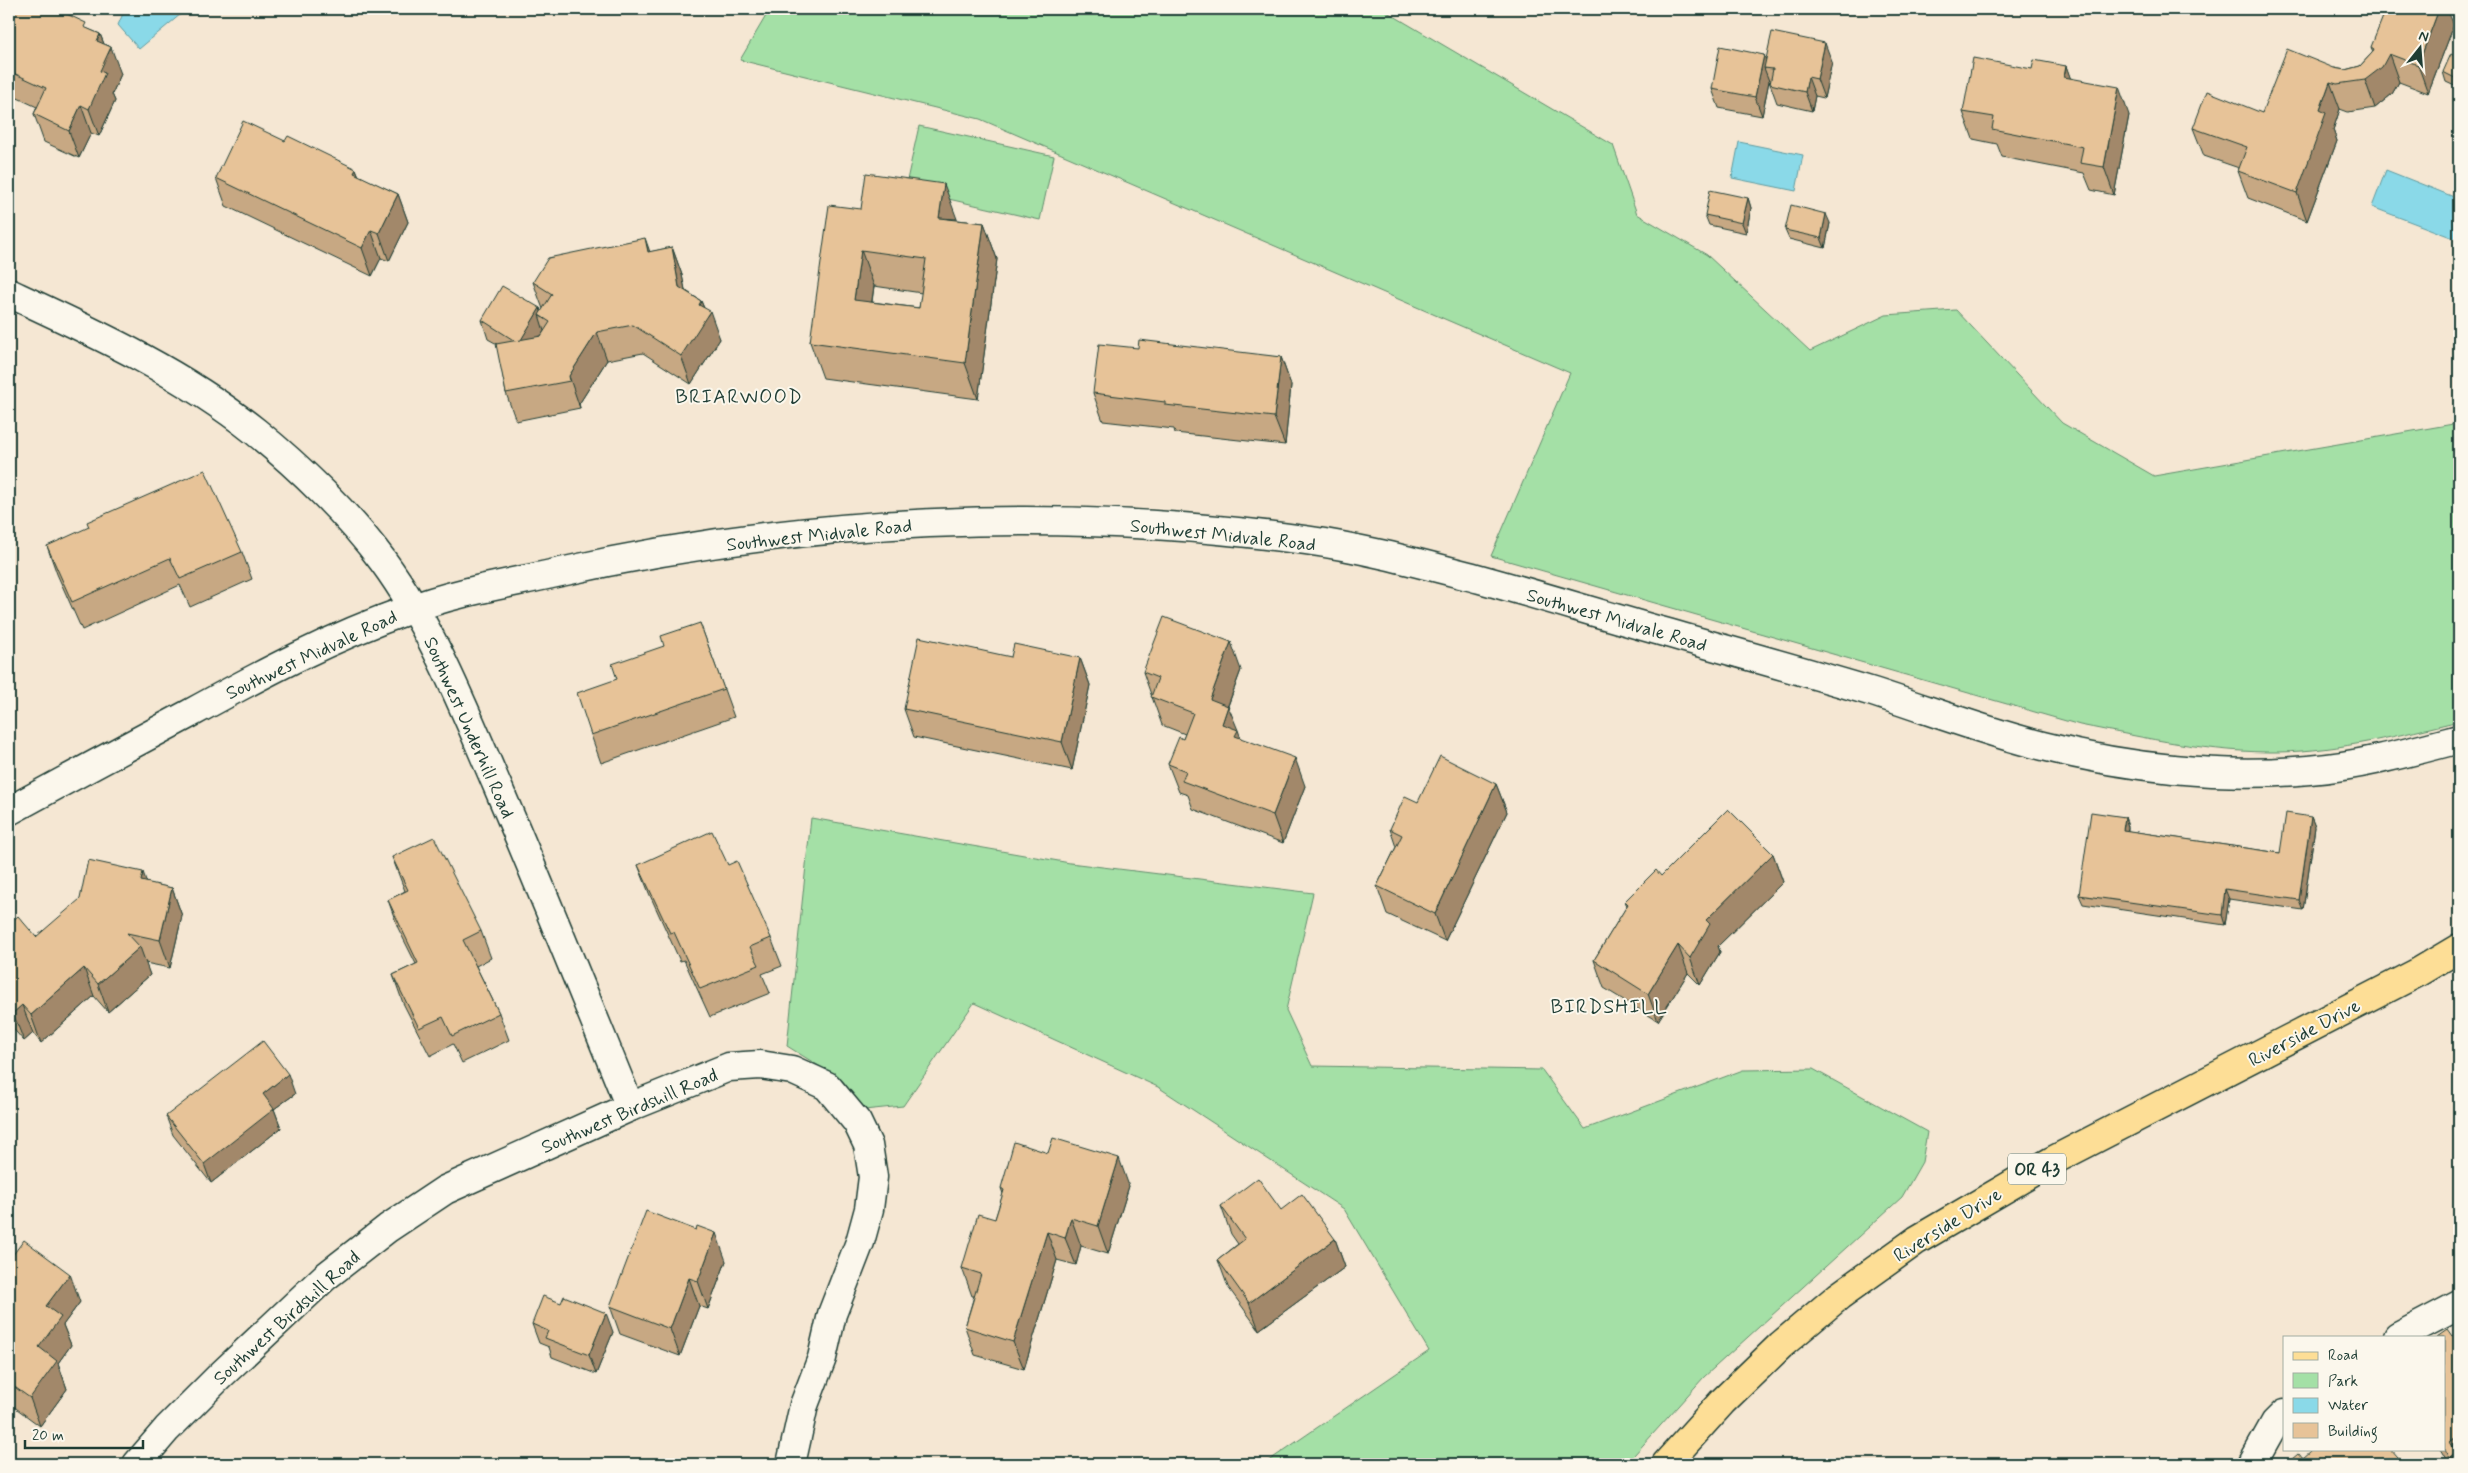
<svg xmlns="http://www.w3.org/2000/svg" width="2468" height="1473" font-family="Mynerve,sans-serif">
<rect width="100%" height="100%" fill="#f5e7d3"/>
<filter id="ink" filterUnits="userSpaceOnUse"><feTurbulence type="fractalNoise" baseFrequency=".02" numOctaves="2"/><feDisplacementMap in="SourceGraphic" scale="10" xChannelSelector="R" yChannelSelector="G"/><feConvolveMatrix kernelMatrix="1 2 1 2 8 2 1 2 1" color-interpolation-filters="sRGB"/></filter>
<g filter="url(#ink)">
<g fill="#a4e0a6" stroke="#628e6d">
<path d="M770 9H1382L1613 145 1637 214 1707 255 1810 351 1886 315 1956 310 2062 423 2154 476 2459 423V721C2400 735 2341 751 2279 752 2212 753 2146 738 2080 725L1491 556 1570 373 980 119 740 60Z"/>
<path d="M919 126 1054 156 1040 220 905 189Z"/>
<path d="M811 818 1070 863 1313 893 1286 1010 1312 1066 1542 1070 1585 1129 1743 1070 1813 1069 1927 1132 1922 1162 1902 1197 1704 1377 1626 1464H1264L1429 1351 1344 1209 1158 1087 974 1003 903 1106 864 1110 843 1081 787 1046Z"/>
</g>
<g fill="#8ad9e8" stroke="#5f9ba0">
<path d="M125 9 134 13 138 9H187L139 49 118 25Z"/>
<path d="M1739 142 1803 155 1796 191 1732 178Z"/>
<path d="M2386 170 2459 199V230L2456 239 2372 207Z"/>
</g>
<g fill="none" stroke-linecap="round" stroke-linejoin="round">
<defs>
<g id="minor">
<path d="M9 293C95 333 181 372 256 432 299 467 350 516 383 561 433 629 464 709 497 785 543 892 586 999 630 1107"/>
<path d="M9 811C69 778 129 746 189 714 260 675 331 637 408 610 455 592 507 584 556 573 800 518 1057 506 1305 540 1364 548 1422 564 1480 579 1542 596 1603 615 1664 632 1734 652 1803 671 1873 692 1929 710 1986 732 2043 746 2128 768 2222 778 2309 770 2360 766 2410 752 2459 739"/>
<path d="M2398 1337 2459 1305"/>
<path d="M137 1464 167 1429 220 1376 325 1277 388 1228 445 1190 630 1107 729 1067 760 1065 792 1070 827 1086 857 1122 868 1145 873 1177 869 1209 860 1242 832 1314 822 1358 804 1405 791 1464"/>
<path d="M2252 1464 2275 1423 2284 1414"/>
</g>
<path id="major" d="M1666 1464 1722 1402 1781 1345 1839 1296 1917 1240 2052 1161 2417 973 2459 948"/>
</defs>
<use href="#minor" stroke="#1f3d34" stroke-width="31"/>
<use href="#major" stroke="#1f3d34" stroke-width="31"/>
<use href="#minor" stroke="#fbf7ec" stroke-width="28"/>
<use href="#major" stroke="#fdde96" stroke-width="28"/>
</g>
<g fill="#c7a883" stroke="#1f3d34" fill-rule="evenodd">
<path d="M9 9 88 29 100 34 104 44 121 74 112 94 115 101 99 136 91 133 79 158 44 142 34 114 37 107 9 94Z"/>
<path d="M1660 9H1678L1675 14Z"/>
<path d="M2454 25 2428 93 2399 82 2392 94 2375 108 2348 112 2340 109 2333 130 2337 141 2307 221 2248 198 2238 171 2239 168 2204 156 2193 128 2262 113 2334 68 2345 70 2360 66 2372 53 2373 52 2371 47Z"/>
<path d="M1764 55 1766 61 1832 62 1824 98 1815 96 1812 111 1777 103 1769 81 1762 116 1719 108 1712 89Z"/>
<path d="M2459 58V88L2446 82 2443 72Z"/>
<path d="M2066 66 2070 78 2129 115 2114 195 2091 190 2084 173 2002 157 1997 144 1973 139 1963 112 2032 69Z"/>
<path d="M285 141 356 169 359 176 398 194 408 222 389 261 381 258 372 276 226 206 216 178Z"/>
<path d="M1748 198 1751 208 1746 233 1709 225 1705 215Z"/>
<path d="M861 209 984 223 997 259 978 399 823 378 810 342ZM874 286 922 293 919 308 872 302Z"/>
<path d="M1830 223 1825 248 1789 239 1785 230Z"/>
<path d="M672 247 682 275 685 290 701 301 704 308 720 339 691 384 643 353 607 360 579 404 580 408 516 421 506 393 497 344 488 339 482 320 540 308 541 312 543 309 533 282 650 252Z"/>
<path d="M1138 348 1281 357 1291 385 1285 445 1175 433 1174 429 1103 421 1093 393Z"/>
<path d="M47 546 242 552 252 579 190 607 180 585 82 630 57 574Z"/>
<path d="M700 623 734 717 601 763 591 735 617 679 664 646Z"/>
<path d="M1011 657 1080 658 1090 685 1072 770 914 737 904 709Z"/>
<path d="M1241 670 1228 706 1240 738 1305 786 1283 843 1193 809 1188 795 1179 792 1168 764 1183 739 1185 734 1162 725 1143 672Z"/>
<path d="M1496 784 1507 812 1445 941 1387 914 1377 886 1396 847 1390 829 1418 802Z"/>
<path d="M2125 817 2128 827V831L2280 853 2311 817 2315 827 2303 910 2229 899 2225 925 2083 904 2079 895Z"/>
<path d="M1773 854 1783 882 1718 946 1720 952 1700 985 1688 973 1658 1021 1604 988 1594 960 1627 906 1625 901 1661 876Z"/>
<path d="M392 857 481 931 491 958 476 966 499 1013 509 1040 462 1063 453 1044 430 1056 403 1003 393 975 416 964 398 928 388 900 405 891Z"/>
<path d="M638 865H728L771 938 782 966 762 974 770 993 710 1017 684 960 680 961 649 893Z"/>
<path d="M147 883 172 888 182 916 170 968 145 963 150 975 108 1012 94 996 41 1043 33 1033 24 1041 9 1024V924L36 937Z"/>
<path d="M295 1094 274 1109 281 1128 211 1183 173 1135 166 1116Z"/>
<path d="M1129 1186 1108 1254 1081 1246 1076 1265 1057 1260 1024 1369 975 1355 965 1327 974 1296H972L962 1268 995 1219 1003 1194 1001 1188Z"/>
<path d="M1221 1206 1281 1210 1335 1239 1345 1267 1259 1330 1228 1287 1218 1260 1238 1244 1231 1234Z"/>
<path d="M696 1230 726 1261 708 1309 699 1306 680 1356 620 1334 610 1306Z"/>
<path d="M9 1260 80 1302 63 1325 71 1345 58 1363 67 1389 40 1426 9 1403Z"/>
<path d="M532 1324 613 1332 596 1374 552 1357 549 1347 539 1343Z"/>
<path d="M2439 1449H2444L2459 1464H2448Z"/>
</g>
<g fill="#a2886a" stroke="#1f3d34">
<path d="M1673 9H1678L1675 14Z"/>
<path d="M2439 9H2447L2454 25 2428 93 2418 65Z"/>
<path d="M100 34 108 54 111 47 121 74 112 94 115 101 99 136 89 109 100 71 97 41Z"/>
<path d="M1825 43 1832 62 1824 98 1817 79Z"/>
<path d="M2389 54 2399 82 2392 94 2375 108 2365 80Z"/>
<path d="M1764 55 1769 68H1764L1769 81 1762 116 1755 97Z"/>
<path d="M2066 66 2076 93 2064 77Z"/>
<path d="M1808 77 1815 96 1812 111 1805 92Z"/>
<path d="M2330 82 2340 109 2333 130 2337 141 2307 221 2297 193 2320 110Z"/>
<path d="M2119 87 2129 115 2114 195 2104 167Z"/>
<path d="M81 105 91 133 79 158 69 131Z"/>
<path d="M356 169 366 196 354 173Z"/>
<path d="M944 184 957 219 939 218Z"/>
<path d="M398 194 408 222 389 261 379 233Z"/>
<path d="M1748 198 1751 208 1746 233 1742 223Z"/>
<path d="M1826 214 1830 223 1825 248 1821 238Z"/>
<path d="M984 223 997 259 978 399 965 363Z"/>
<path d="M371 230 381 258 372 276 362 248Z"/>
<path d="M645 238 655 266 648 252Z"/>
<path d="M672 247 682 275 690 314 679 287Z"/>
<path d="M861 250 874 286 867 335 854 300Z"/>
<path d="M701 301 707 316 710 311 720 339 691 384 681 356 699 305Z"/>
<path d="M540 308 543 318 539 315 544 331 526 362 519 343Z"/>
<path d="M597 332 607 360 579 404 580 408 569 376Z"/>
<path d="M1281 357 1291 385 1285 445 1274 417Z"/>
<path d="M1231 642 1241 670 1220 727 1210 699Z"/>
<path d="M1080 658 1090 685 1072 770 1062 742Z"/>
<path d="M1228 706 1238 730 1248 758 1222 724Z"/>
<path d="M1295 758 1305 786 1283 843 1273 815Z"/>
<path d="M1496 784 1507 812 1445 941 1435 914Z"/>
<path d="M2125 817 2128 827 2126 840 2123 830Z"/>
<path d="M2311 817 2315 827 2303 910 2299 900Z"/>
<path d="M1773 854 1783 882 1718 946 1720 952 1700 985 1690 958 1706 920Z"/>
<path d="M143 872 153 900 141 881Z"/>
<path d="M172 888 182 916 170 968 160 940Z"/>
<path d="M2225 889 2229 899 2225 925 2222 915Z"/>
<path d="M1678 945 1688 973 1658 1021 1648 994Z"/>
<path d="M140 947 150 975 108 1012 98 984Z"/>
<path d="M84 968 94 996 41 1043 31 1015Z"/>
<path d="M22 1005 33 1033 24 1041 13 1013Z"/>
<path d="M288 1074 295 1094 274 1109 281 1128 211 1183 204 1164 263 1094Z"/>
<path d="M1119 1158 1129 1186 1108 1254 1098 1226Z"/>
<path d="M1071 1218 1081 1246 1076 1265 1065 1238Z"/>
<path d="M1047 1232 1057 1260 1024 1369 1013 1342Z"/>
<path d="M716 1233 726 1261 708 1309 698 1281Z"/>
<path d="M1335 1239 1345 1267 1259 1330 1249 1303Z"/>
<path d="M70 1274 80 1302 63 1325 71 1345 58 1363 67 1389 40 1426 30 1398 46 1306Z"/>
<path d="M689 1278 699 1306 680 1356 670 1329Z"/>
<path d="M606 1313 613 1332 596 1374 589 1355Z"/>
<path d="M2459 1436V1464H2452L2449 1458 2450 1442Z"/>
</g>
<g fill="#e7c398" stroke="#1f3d34" fill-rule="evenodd">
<path d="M9 9H56L86 23 84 27 100 34 97 41 111 47 100 71 105 73 89 109 81 105 69 131 34 114 46 88 9 71Z"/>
<path d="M2386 9H2439L2418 65 2389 54 2382 67 2365 80 2337 84 2330 82 2320 110 2326 113 2297 193 2238 171 2247 147 2193 128 2207 91 2262 113 2287 49 2334 68 2345 70 2360 66 2372 53 2374 49 2371 47Z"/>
<path d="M1772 32 1825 43 1817 79 1808 77 1805 92 1770 84 1773 69 1764 68Z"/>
<path d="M1720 46 1764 55 1755 97 1712 89Z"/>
<path d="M2451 54 2459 58V80L2443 72Z"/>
<path d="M1973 58 2032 69 2034 60 2066 66 2064 77 2119 87 2104 167 2080 163 2083 147 1992 129 1994 117 1963 112Z"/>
<path d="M243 121 285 141 288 136 356 169 354 173 398 194 379 233 371 230 362 248 216 178Z"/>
<path d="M866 173 944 184 939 218 984 223 965 363 810 342 829 205 861 209ZM861 250 926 259 919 308 854 300Z"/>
<path d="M1710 190 1748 198 1742 223 1705 215Z"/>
<path d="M1791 205 1826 214 1821 238 1785 230Z"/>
<path d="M645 238 648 252 672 247 679 287 701 301 699 305 710 311 681 356 633 325 597 332 569 376 570 381 506 393 496 344 541 336 550 322 539 315 552 294 533 282 548 258Z"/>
<path d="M502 286 540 308 521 340 515 341 482 320Z"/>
<path d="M1139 340 1281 357 1274 417 1165 405V402L1093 393 1099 344 1138 348Z"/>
<path d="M205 470 242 552 180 579 170 558 72 602 47 546 89 527 87 522Z"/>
<path d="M1164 617 1231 642 1210 699 1228 706 1222 724 1238 730 1235 736 1295 758 1273 815 1182 781 1186 771 1168 764 1179 737 1183 739 1193 713 1151 697 1158 678 1143 672Z"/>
<path d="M700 623 724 689 591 735 577 693 617 679 612 664 664 646 661 636Z"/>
<path d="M919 637 1011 657 1014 644 1080 658 1062 742 904 709Z"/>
<path d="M1440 756 1496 784 1435 914 1377 886 1402 835 1390 829 1405 796 1418 802Z"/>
<path d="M1728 809 1773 854 1706 920 1710 924 1690 958 1678 945 1648 994 1594 960 1628 904 1625 901 1656 870 1661 876Z"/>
<path d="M2091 812 2125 817 2123 830 2280 853 2286 813 2311 817 2299 900 2225 889 2222 915 2079 895Z"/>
<path d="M712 831 728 865 737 861 771 938 750 947 759 965 700 989 674 932 670 933 638 865Z"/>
<path d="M434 837 481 931 463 940 499 1013 452 1036 443 1017 419 1028 393 975 418 963 388 900 408 890 392 857Z"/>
<path d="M88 860 143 872 141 881 172 888 160 940 127 933 140 947 98 984 84 968 31 1015 22 1005 13 1013 9 1008V924L18 916 36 937 80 899Z"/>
<path d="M263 1041 288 1074 263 1094 274 1109 204 1164 166 1116Z"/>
<path d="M1053 1138 1119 1158 1098 1226 1071 1218 1065 1238 1047 1232 1013 1342 965 1327 981 1274 962 1268 978 1214 995 1219 1004 1190 1001 1188 1014 1142 1048 1153Z"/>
<path d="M1258 1178 1281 1210 1302 1194 1335 1239 1249 1303 1218 1260 1245 1239 1221 1206Z"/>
<path d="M646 1211 696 1230 697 1226 716 1233 698 1281 689 1278 670 1329 610 1306Z"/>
<path d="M24 1240 70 1274 46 1306 61 1317 39 1347 57 1361 30 1398 9 1383V1260Z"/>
<path d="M543 1296 561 1303 564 1296 606 1313 589 1355 545 1338 548 1331 532 1324Z"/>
<path d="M2447 1330 2452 1337 2459 1333V1436L2450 1442 2457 1453 2449 1458 2444 1449V1337H2437Z"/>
<path d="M2310 1449H2390L2403 1464H2286L2299 1453 2303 1458 2311 1451Z"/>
<path d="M898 1460 936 1464H898Z"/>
</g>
</g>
<g text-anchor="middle" stroke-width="4" stroke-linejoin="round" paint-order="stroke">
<rect fill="#fbf7ec" stroke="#61756b" stroke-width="1" x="2008" y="1153.5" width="58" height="31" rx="4"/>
<g font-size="18" font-weight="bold" fill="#1f3d34">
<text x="2037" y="1175">OR 43</text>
</g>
<g font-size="19" fill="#1f3d34" stroke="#fbf7ec">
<text transform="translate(819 534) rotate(-6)" y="7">Southwest Midvale Road</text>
<text transform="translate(1223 534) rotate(6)" y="7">Southwest Midvale Road</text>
<text transform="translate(1617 619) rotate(16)" y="7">Southwest Midvale Road</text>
<text transform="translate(311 654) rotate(-25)" y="7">Southwest Midvale Road</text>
<text transform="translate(470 727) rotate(66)" y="7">Southwest Underhill Road</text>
<text transform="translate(2304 1032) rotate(-28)" y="7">Riverside Drive</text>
<text transform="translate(629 1110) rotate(-23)" y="7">Southwest Birdshill Road</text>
<text transform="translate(1947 1224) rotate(-32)" y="7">Riverside Drive</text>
<text transform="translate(286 1317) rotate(-42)" y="7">Southwest Birdshill Road</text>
</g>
<g font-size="20" letter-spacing="1" fill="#1f3d34" stroke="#fbf7ec">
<text x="739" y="403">BRIARWOOD</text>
<text x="1609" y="1013">BIRDSHILL</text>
</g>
</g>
<rect width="2468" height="1473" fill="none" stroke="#fbf7ec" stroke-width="30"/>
<rect x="15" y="15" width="2438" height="1443" fill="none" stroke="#1f3d34" stroke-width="2" filter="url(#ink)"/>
<rect x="2283" y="1336" width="162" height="115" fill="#fbf7ec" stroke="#a3ada2"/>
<rect x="2293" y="1352" width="25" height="8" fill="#fdde96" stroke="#a3ada2"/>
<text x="2328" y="1360" font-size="15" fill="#1f3d34">Road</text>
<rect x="2293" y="1373" width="25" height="15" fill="#a4e0a6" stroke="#a3ada2"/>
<text x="2328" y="1386" font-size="15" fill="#1f3d34">Park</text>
<rect x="2293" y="1398" width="25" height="15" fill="#8ad9e8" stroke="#a3ada2"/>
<text x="2328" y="1410" font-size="15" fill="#1f3d34">Water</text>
<rect x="2293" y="1423" width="25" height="15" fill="#e7c398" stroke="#a3ada2"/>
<text x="2328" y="1436" font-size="15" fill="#1f3d34">Building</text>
<g transform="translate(2420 48) rotate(17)" stroke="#fbf7ec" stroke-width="4" paint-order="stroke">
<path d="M0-4L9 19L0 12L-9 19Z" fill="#1f3d34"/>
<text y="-8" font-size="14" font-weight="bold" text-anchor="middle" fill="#1f3d34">N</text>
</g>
<path d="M25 1440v8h118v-8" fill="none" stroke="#1f3d34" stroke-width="2.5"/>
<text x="32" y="1440" font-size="15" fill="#1f3d34" stroke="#fbf7ec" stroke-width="4" paint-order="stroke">20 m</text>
</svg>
